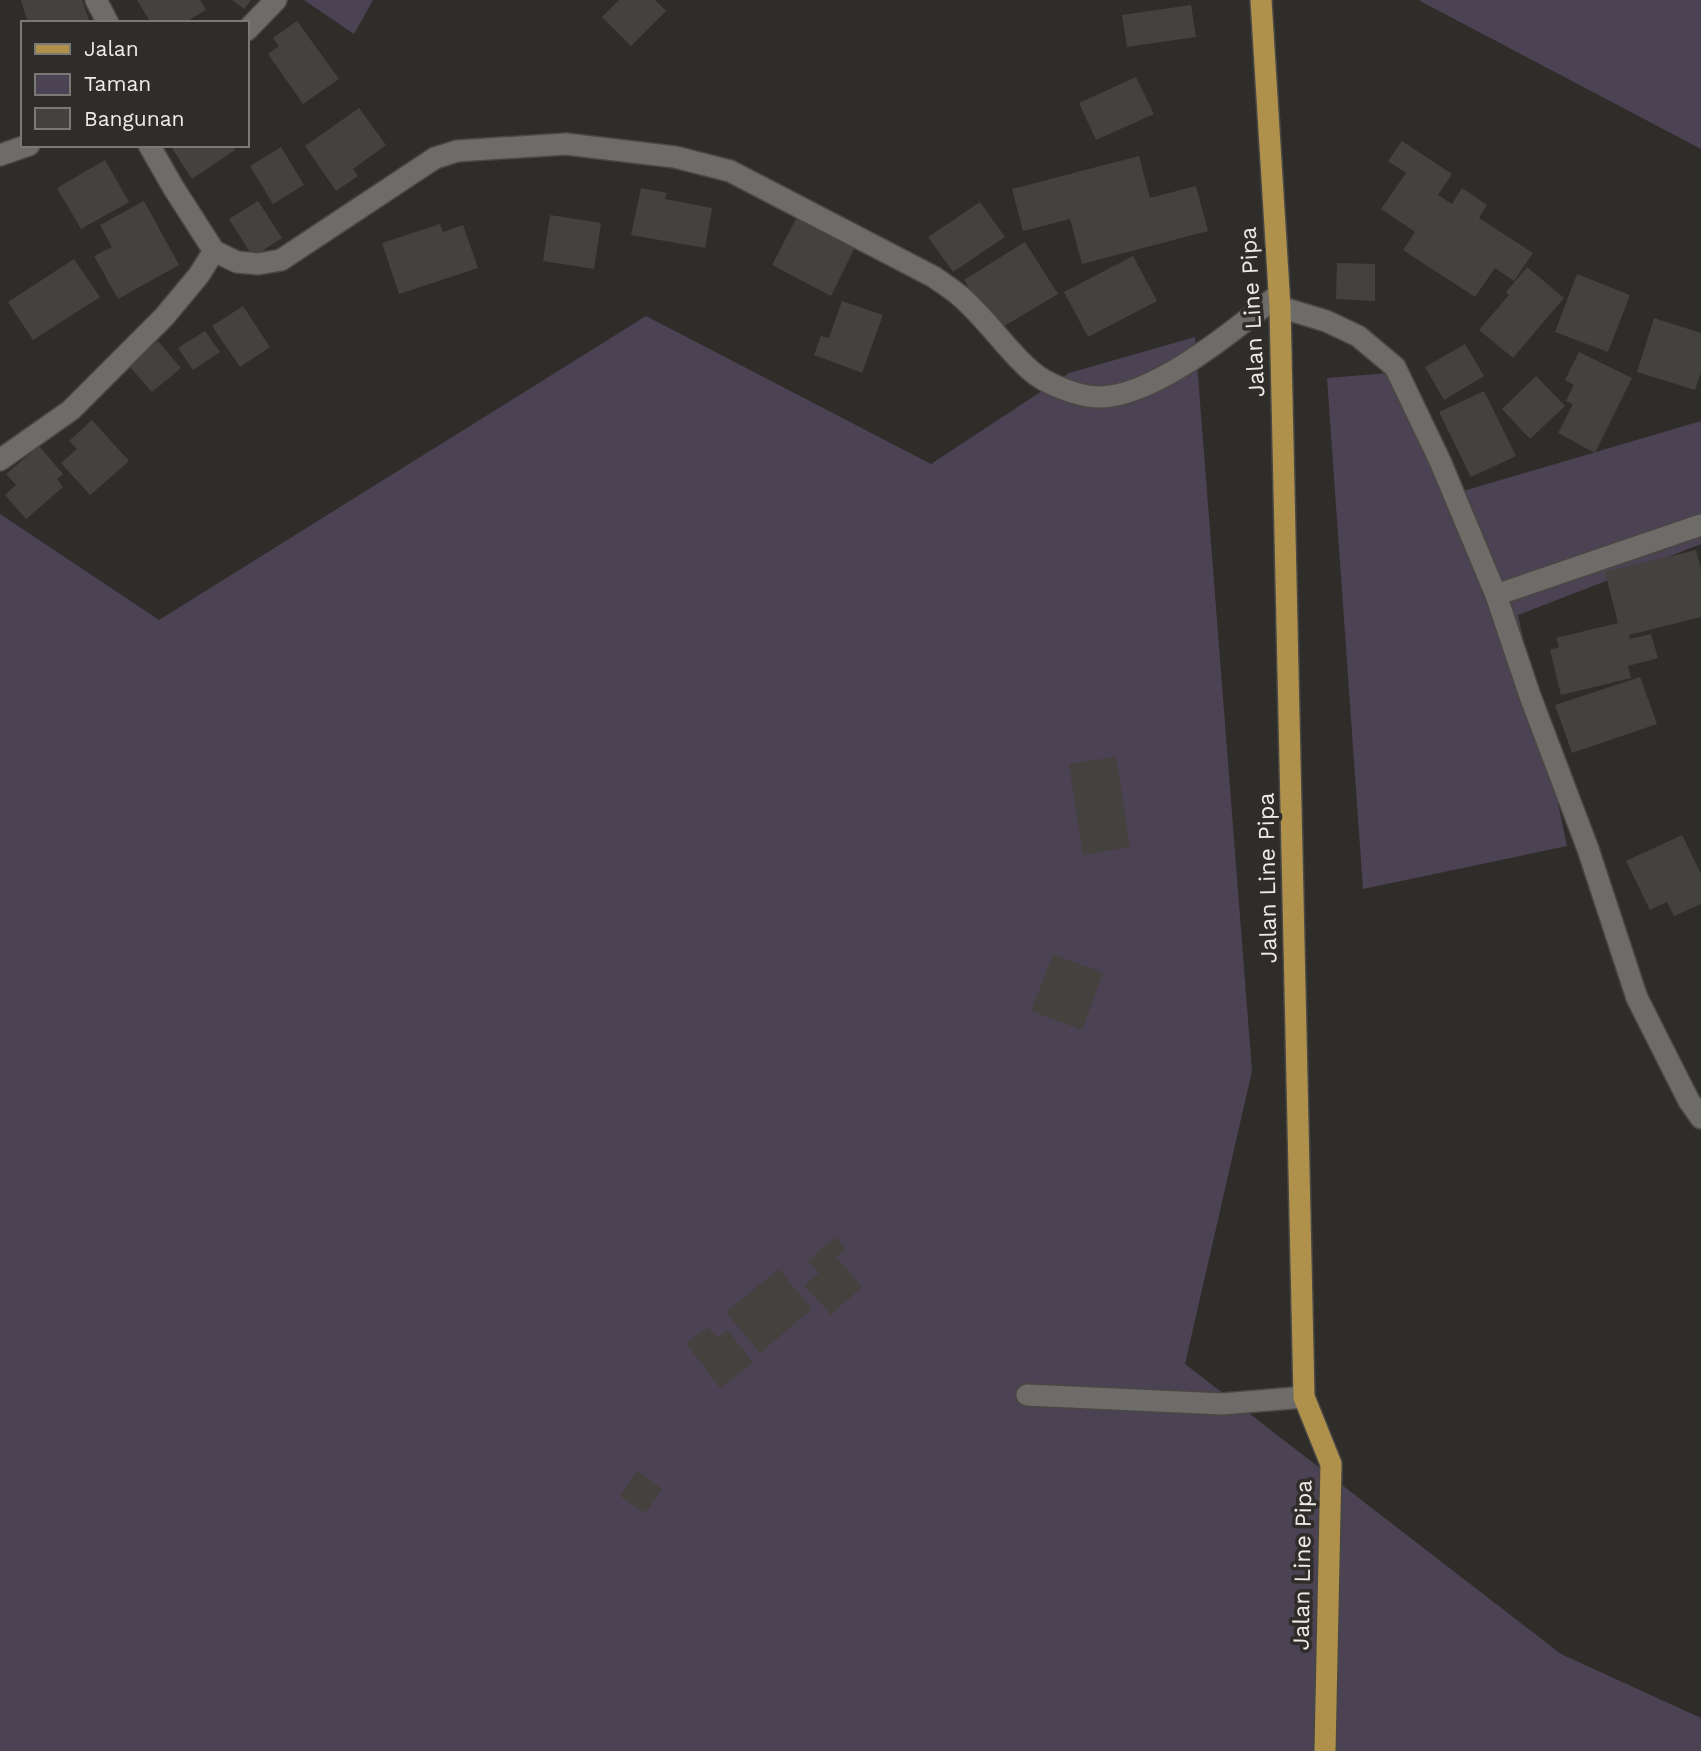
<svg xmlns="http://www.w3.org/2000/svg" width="1701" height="1751" font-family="'Work Sans',sans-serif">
<rect width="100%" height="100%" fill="#2f2d29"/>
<g fill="#4b4253">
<path d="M304 0H373L354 34Z"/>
<path d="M1701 0V149L1420 1 1421 0Z"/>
<path d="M646 316 931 464 1069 373 1195 337 1252 1071 1185 1364 1561 1654 1701 1718V1751H0V514L159 620Z"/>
<path d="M1401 372 1460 492 1701 421V544L1518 615 1567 846 1363 889 1327 378Z"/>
</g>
<g fill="#44423e">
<path d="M21 0H82L90 23H28Z"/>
<path d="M137 0H200L206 10 184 23H151Z"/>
<path d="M232 0H251L244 9Z"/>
<path d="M619 0H655L666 11 631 46 602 17Z"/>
<path d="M1191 5 1196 37 1127 47 1122 15Z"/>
<path d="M297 21 339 79 303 104 268 54 279 46 273 38Z"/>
<path d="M1136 77 1154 114 1096 140 1079 103Z"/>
<path d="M359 108 386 145 353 169 358 176 336 191 305 146Z"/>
<path d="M1402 141 1452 174 1438 195 1452 204 1462 188 1487 205 1479 218 1533 253 1514 281 1495 268 1475 297 1403 250 1415 232 1381 209 1406 173 1388 161Z"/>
<path d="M170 145H232L235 150 192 179Z"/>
<path d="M281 147 304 185 273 204 250 166Z"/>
<path d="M1139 156 1150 198 1196 186 1208 231 1082 264 1070 219 1023 231 1012 189Z"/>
<path d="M105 160 129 202 81 229 57 188Z"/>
<path d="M641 188 667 193 665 199 712 208 705 248 631 235Z"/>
<path d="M144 201 179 265 118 299 94 256 112 247 100 225Z"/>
<path d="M258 201 282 238 253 257 229 219Z"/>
<path d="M980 202 1005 237 953 272 928 237Z"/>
<path d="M550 215 601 223 594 269 543 261Z"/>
<path d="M798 215 856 245 831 296 772 265Z"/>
<path d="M440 224 443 232 463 225 478 268 399 294 382 243Z"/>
<path d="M1025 242 1058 294 996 331 964 280Z"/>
<path d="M1133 256 1157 301 1088 337 1064 292Z"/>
<path d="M74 259 100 297 33 340 8 302Z"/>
<path d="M1337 263 1375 264V301L1336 299Z"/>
<path d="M1527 267 1564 298 1513 358 1479 330 1509 295 1506 292Z"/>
<path d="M1577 274 1630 295 1608 352 1555 332Z"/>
<path d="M842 301 883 315 862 373 814 355 821 336 829 338Z"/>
<path d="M243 306 270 347 240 367 212 326Z"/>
<path d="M1654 318 1701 333V372L1695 390 1637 372Z"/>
<path d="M205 331 220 352 193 370 178 348Z"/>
<path d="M158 341 181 368 152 392 128 365Z"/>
<path d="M1465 344 1484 376 1444 400 1425 367Z"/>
<path d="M1579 352 1632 378 1595 453 1558 433 1573 404 1566 401 1574 385 1565 380Z"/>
<path d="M1536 376 1565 406 1530 439 1502 409Z"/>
<path d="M1484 391 1516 456 1471 477 1439 412Z"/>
<path d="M92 420 129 461 90 495 61 463 77 449 69 441Z"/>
<path d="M39 446 63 474 57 479 63 487 26 519 5 495 16 485 6 474Z"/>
<path d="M1696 550 1701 569V617L1629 635 1630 639 1651 634 1658 658 1628 666 1631 678 1561 695 1550 650 1559 647 1556 638 1618 623 1605 572Z"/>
<path d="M1640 677 1657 724 1572 753 1555 705Z"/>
<path d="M1116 757 1130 847 1083 855 1069 764Z"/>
<path d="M1682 835 1701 874V904L1674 916 1667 902 1650 910 1626 861Z"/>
<path d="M1053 954 1103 973 1082 1030 1031 1011Z"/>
<path d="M835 1237 846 1249 836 1257 862 1287 831 1315 804 1285 819 1273 808 1261Z"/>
<path d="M779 1269 812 1309 760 1353 726 1312Z"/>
<path d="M708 1327 717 1338 728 1330 753 1363 720 1388 686 1343Z"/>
<path d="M637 1471 662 1489 645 1513 620 1496Z"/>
</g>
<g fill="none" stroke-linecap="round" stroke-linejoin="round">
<defs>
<g id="minor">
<path d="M96 0 108 23"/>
<path d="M247 30 276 0"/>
<path d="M149 145 173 187 214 251 237 262 258 264 281 260 435 158 457 151 566 144 675 157 730 171 934 277C942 283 952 289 960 296 986 318 1005 348 1030 370 1045 384 1079 397 1099 397 1154 397 1236 329 1278 295"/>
<path d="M0 155 29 145"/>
<path d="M1280 307 1326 321 1358 336 1395 367 1440 461 1496 595 1530 696 1588 849 1637 998 1689 1101 1701 1118"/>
<path d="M0 460 71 410 164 317 199 275 214 251"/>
<path d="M1496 595 1701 525"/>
<path d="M1027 1395 1223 1404 1304 1397"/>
</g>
<path id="major" d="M1261 0 1280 307 1304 1397 1331 1464 1325 1751"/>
</defs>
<use href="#minor" stroke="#4a4845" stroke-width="24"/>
<use href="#major" stroke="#4a4845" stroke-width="24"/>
<use href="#minor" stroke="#6e6c68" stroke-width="21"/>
<use href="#major" stroke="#af914c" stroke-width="21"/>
</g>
<g text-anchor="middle" stroke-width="7" stroke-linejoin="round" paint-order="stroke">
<g font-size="23" fill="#ecebe8" stroke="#2f2d29">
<text transform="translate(1252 312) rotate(-93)" y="8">Jalan Line Pipa</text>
<text transform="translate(1267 878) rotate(-91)" y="8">Jalan Line Pipa</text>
<text transform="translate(1302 1565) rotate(-89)" y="8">Jalan Line Pipa</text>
</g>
</g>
<rect x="21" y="21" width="228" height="126" fill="#2f2d29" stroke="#7b7975" stroke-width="2"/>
<rect x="35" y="44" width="35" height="10" fill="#af914c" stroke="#7b7975" stroke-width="2"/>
<text x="84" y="56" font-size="21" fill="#ecebe8">Jalan</text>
<rect x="35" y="74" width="35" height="21" fill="#4b4253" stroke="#7b7975" stroke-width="2"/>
<text x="84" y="91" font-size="21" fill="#ecebe8">Taman</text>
<rect x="35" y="108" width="35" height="21" fill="#44423e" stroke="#7b7975" stroke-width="2"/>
<text x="84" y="126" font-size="21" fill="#ecebe8">Bangunan</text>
</svg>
